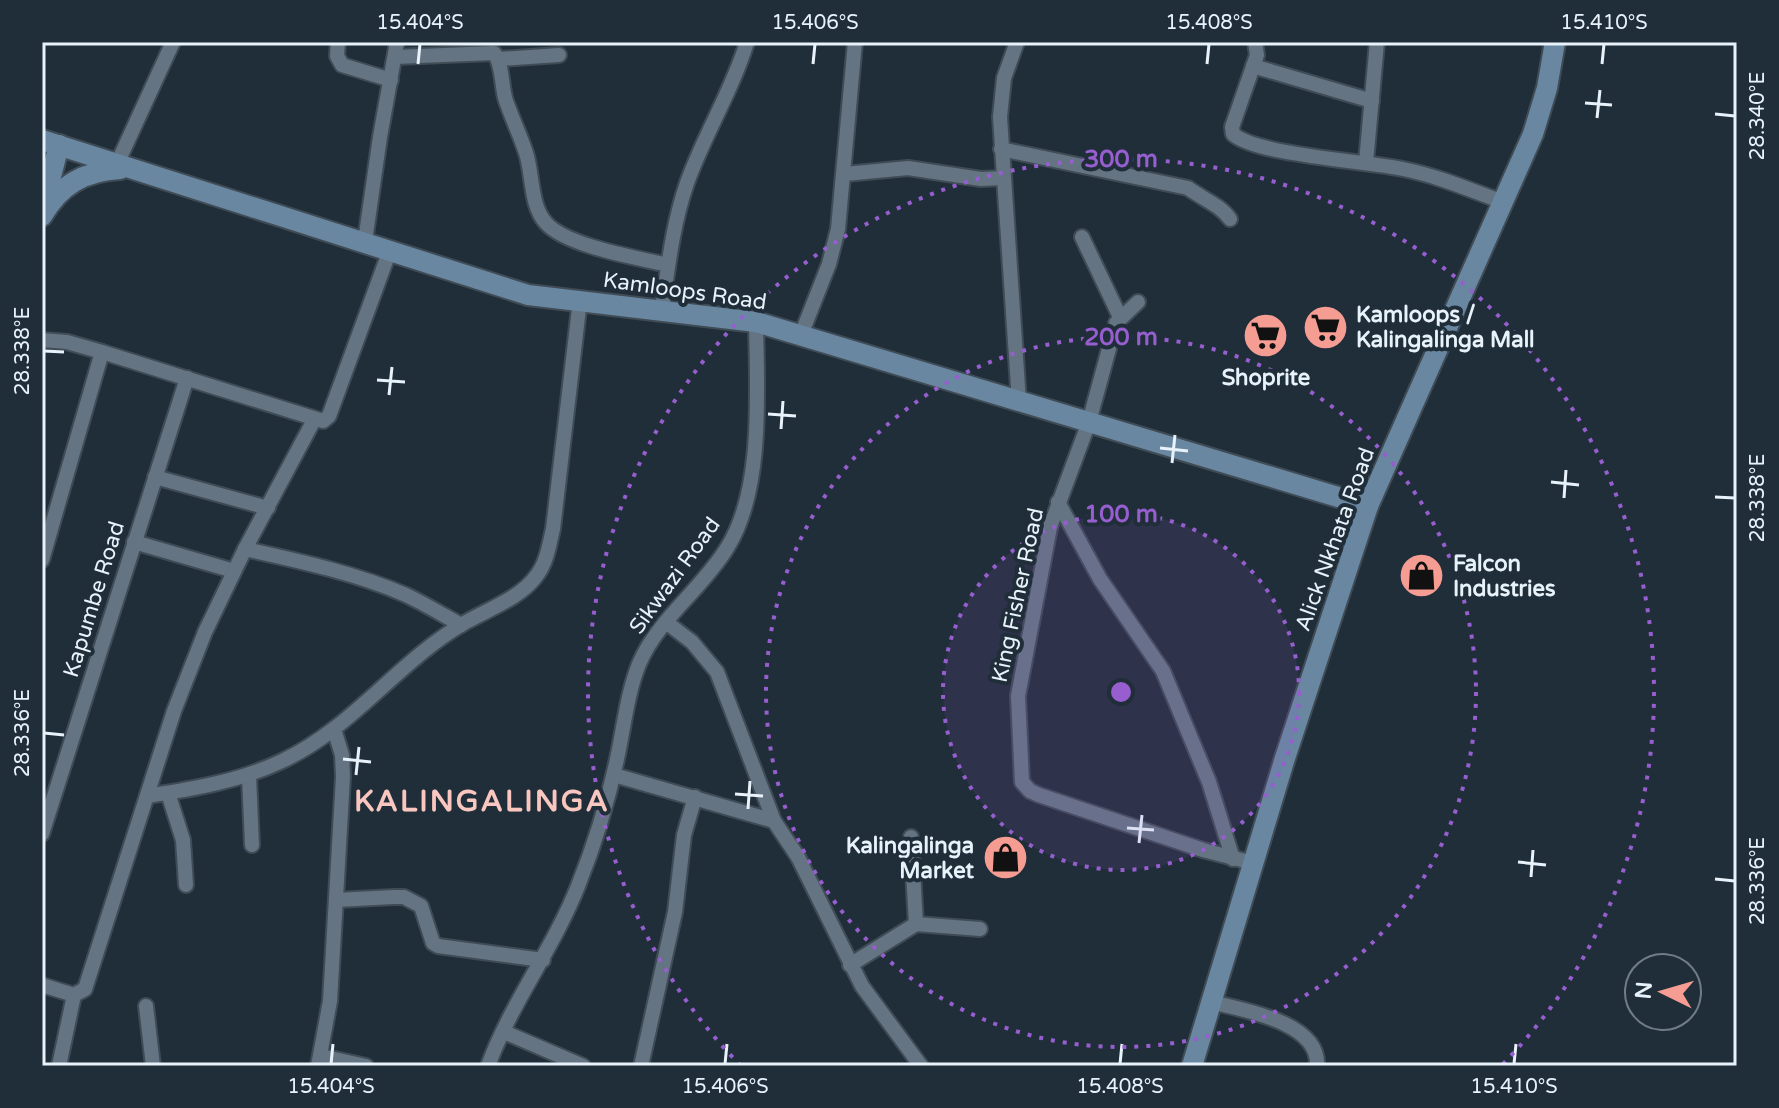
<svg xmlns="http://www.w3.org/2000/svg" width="1779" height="1108" font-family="'Varela Round',sans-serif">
<rect width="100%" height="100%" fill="#202e3a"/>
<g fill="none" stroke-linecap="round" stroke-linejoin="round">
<defs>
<g id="minor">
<path d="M338 42 337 56 342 65 391 80"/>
<path d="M1017 42 1004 78 1000 117 1019 402"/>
<path d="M1255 42 1257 55 1232 127 1233 134C1256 155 1366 161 1403 169 1438 176 1470 190 1503 202"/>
<path d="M395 57 494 53C503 64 501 86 506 101 512 118 520 135 526 153 533 174 530 206 546 223 566 246 638 258 668 265"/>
<path d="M499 59 559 55"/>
<path d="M1253 66 1372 101"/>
<path d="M1001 149 1188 188C1203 199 1220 205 1230 219"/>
<path d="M1366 162 1377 42"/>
<path d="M117 164 173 42"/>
<path d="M845 174 908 168 981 179 1003 178"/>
<path d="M1082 237 1120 317"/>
<path d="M365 241 380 137 397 42"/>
<path d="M1138 302 1116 323 1089 422 1050 527 1018 696 1022 782 1030 791 1039 795 1203 850 1253 863"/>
<path d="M662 309C668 267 673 223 687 183 704 135 732 91 747 42"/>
<path d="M801 335 829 264 838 229 855 42"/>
<path d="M42 340 67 342 102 352 323 421 329 416 390 250"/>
<path d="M155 477 268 508"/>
<path d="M1058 502 1100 579 1163 671 1209 782 1233 859"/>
<path d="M134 542 234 571"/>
<path d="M245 549C299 561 355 573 406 595 425 604 443 615 461 625"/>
<path d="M42 560 102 352"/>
<path d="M666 622 692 642 717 672 774 821 798 857 862 986 921 1066"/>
<path d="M614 775 774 821"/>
<path d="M249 776 252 845"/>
<path d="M168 793 183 840 186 885"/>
<path d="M147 796C193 789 240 781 282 761 353 728 399 660 466 622 489 609 522 597 537 575 547 562 549 545 553 529L580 300"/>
<path d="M42 834 187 378"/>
<path d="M911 837 916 924"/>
<path d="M336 900 394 897H404L421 906 433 943 438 946 543 960"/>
<path d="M850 965 916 924 980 929"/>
<path d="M42 985 74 995 85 989 174 711 205 632 245 549 314 420"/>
<path d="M1211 1002C1243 1010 1320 1022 1317 1066"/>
<path d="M146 1006 153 1066"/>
<path d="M504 1032 583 1066"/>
<path d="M321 1056 366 1066"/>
<path d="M59 1066 74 995"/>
<path d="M318 1066 330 1001 343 777 342 755 334 729"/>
<path d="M488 1066C511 1003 553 949 578 886 594 846 608 801 617 759 624 727 627 694 639 664 658 619 702 589 727 548 764 490 757 389 756 322"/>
<path d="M641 1066 675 912 684 835 695 797"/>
</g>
<g id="secondary">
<path d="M42 140 528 295 756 322 1368 506"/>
<path d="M43 208 59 145"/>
<path d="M42 216C60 185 84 171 120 169"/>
<path d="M1192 1066 1285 758 1368 506 1533 134 1547 88 1555 42"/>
</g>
</defs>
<use href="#minor" stroke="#3f4b55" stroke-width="18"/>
<use href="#secondary" stroke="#3f4b55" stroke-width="24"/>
<use href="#minor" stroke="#647482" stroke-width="14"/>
<use href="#secondary" stroke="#6987a1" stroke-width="20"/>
</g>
<path fill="none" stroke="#e8f2fa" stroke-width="3" d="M418 64 420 44M813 64 815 44M1207 64 1209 44M1602 64 1604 44M1585 103 1612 105M1715 114 1735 116M1597 118 1600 90M44 351 64 352M377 380 405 382M389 395 392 367M768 414 796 416M781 429 783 401M1160 448 1188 451M1172 463 1175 435M1551 482 1579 485M1715 497 1735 498M1564 498 1566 470M44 733 64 735M343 759 371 762M356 775 359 747M735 794 763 796M748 809 750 781M1127 828 1154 830M1139 843 1142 815M1518 862 1546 865M1531 877 1533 850M1715 879 1735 881M331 1064 333 1044M725 1064 727 1044M1120 1064 1122 1044M1514 1064 1516 1044"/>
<circle cx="1121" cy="692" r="178" fill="#965ece" fill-opacity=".12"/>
<g fill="none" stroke="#965ece" stroke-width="4" stroke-dasharray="4 8">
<circle cx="1121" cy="692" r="178"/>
<circle cx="1121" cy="692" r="355"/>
<path d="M741 1066A533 533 0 1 1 1501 1066"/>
</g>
<defs>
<symbol id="supermarket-disc" viewBox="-11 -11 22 22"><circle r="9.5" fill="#f59c93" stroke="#202e3a"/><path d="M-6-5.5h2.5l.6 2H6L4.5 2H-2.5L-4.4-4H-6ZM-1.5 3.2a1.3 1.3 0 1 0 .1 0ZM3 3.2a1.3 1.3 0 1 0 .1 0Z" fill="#111"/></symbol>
<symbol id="shop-disc" viewBox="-11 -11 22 22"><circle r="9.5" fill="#f59c93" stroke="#202e3a"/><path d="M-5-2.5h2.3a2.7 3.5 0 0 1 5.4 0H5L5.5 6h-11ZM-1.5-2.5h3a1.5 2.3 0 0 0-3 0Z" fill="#111"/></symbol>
</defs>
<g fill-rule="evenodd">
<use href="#supermarket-disc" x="1300" y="302" width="51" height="51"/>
<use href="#supermarket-disc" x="1240" y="310" width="51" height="51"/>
<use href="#shop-disc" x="1396" y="550" width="51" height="51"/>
<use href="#shop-disc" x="980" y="832" width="51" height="51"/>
</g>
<g text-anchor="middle" stroke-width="8" stroke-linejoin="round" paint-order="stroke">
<g font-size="22" fill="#e8f2fa" stroke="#202e3a">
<text transform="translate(685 290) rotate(8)" y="8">Kamloops Road</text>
<text transform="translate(1334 539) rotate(-70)" y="8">Alick Nkhata Road</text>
<text transform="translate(674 575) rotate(-54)" y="8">Sikwazi Road</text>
<text transform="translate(1017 595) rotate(-78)" y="8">King Fisher Road</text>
<text transform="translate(93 599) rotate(-73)" y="8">Kapumbe Road</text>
</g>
<g font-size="22" font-weight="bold" fill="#e8f2fa" stroke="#202e3a" text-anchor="start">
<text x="1356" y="322">Kamloops /<tspan x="1356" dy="25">Kalingalinga Mall</tspan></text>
<text x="1266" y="385" text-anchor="middle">Shoprite</text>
<text x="1453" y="571">Falcon<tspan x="1453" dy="25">Industries</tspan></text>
<text x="974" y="853" text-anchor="end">Kalingalinga<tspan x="974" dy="25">Market</tspan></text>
</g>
<g font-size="30" font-weight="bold" letter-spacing="2" fill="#fac6c0" stroke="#202e3a">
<text x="482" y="811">KALINGALINGA</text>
</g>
</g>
<circle cx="1121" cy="692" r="12" fill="#965ece" stroke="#202e3a" stroke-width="4"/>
<g font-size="24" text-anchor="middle" font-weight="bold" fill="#965ece" stroke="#202e3a" stroke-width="8" stroke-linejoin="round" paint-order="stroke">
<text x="1121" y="167">300 m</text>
<text x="1121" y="345">200 m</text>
<text x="1121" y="522">100 m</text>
</g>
<rect width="1779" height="1108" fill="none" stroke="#202e3a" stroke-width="88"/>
<g transform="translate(1663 992) rotate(275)"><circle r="38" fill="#202e3a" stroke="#707c87" stroke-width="2"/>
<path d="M0-6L14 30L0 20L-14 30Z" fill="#f59c93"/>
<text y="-12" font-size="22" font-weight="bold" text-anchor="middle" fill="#e8f2fa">N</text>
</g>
<rect x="44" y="44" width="1691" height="1020" fill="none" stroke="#e8f2fa" stroke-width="3"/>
<g font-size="20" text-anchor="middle" fill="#e8f2fa">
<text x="420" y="29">15.404°S</text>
<text x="815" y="29">15.406°S</text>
<text x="1209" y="29">15.408°S</text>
<text x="1604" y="29">15.410°S</text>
<text transform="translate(1757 116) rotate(-90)" y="7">28.340°E</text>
<text transform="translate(22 351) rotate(-90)" y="7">28.338°E</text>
<text transform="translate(1757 498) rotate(-90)" y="7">28.338°E</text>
<text transform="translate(22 733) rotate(-90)" y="7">28.336°E</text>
<text transform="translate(1757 881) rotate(-90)" y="7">28.336°E</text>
<text x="331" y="1093">15.404°S</text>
<text x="725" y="1093">15.406°S</text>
<text x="1120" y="1093">15.408°S</text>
<text x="1514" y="1093">15.410°S</text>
</g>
</svg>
